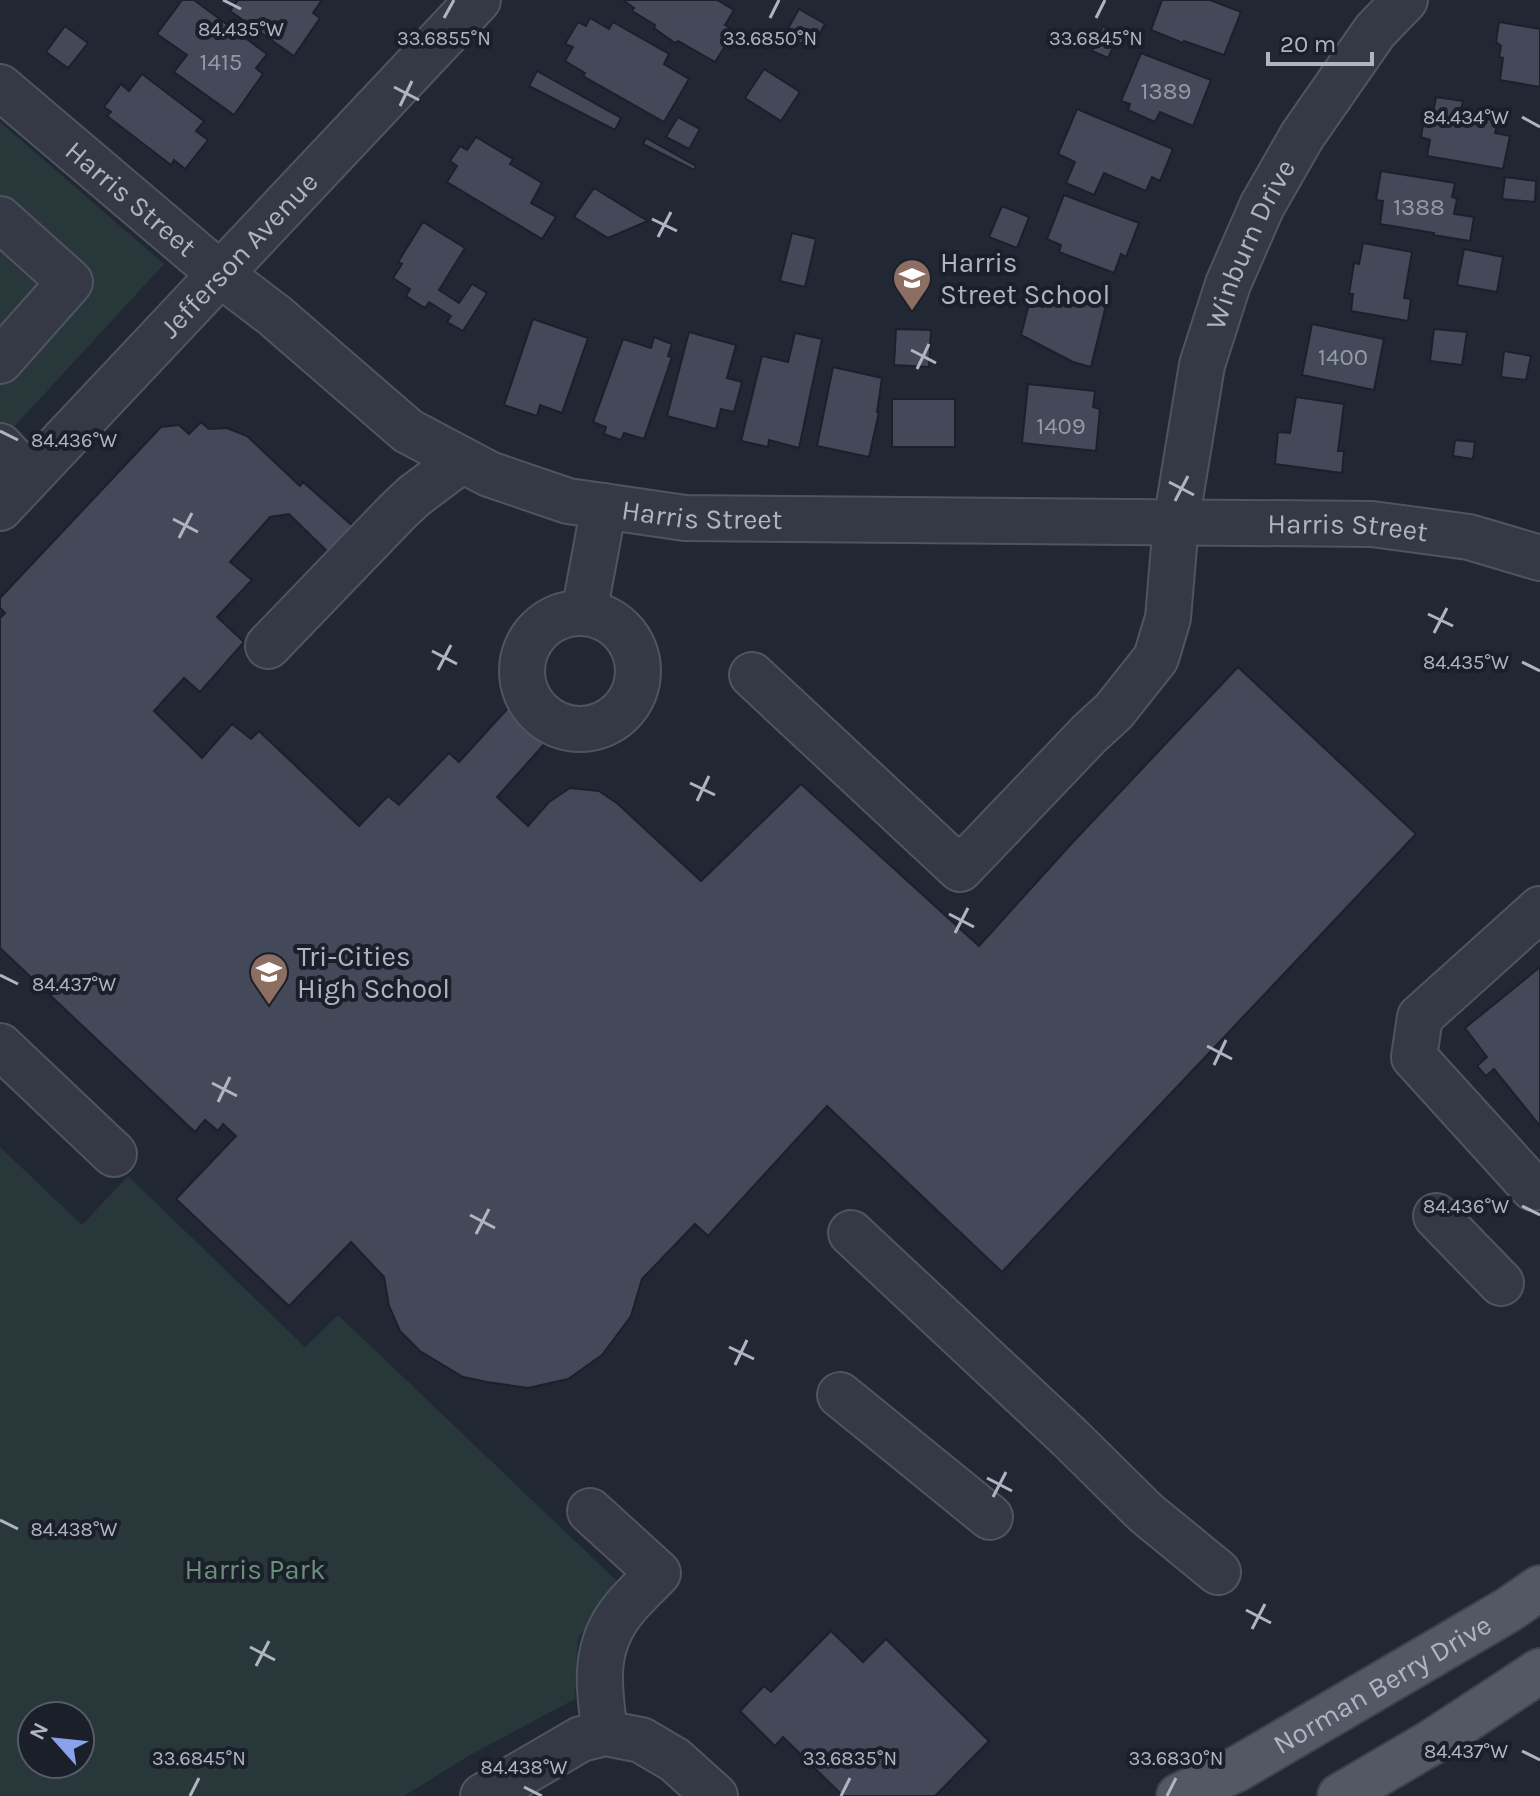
<svg xmlns="http://www.w3.org/2000/svg" width="1540" height="1796" font-family="Karla,sans-serif">
<rect width="100%" height="100%" fill="#222734"/>
<g fill="#28373a" fill-rule="evenodd">
<path d="M0 122 164 264 0 442Z"/>
<path d="M0 1147 82 1225 128 1176 305 1347 338 1315 620 1584 578 1638 575 1699 470 1755 404 1796H0ZM32 1716H80V1764H32Z"/>
</g>
<g fill="#434959" stroke="#1c202c" stroke-width="2">
<path d="M182 0H194L267 54 256 68 263 74 234 115 174 72 187 55 157 34Z"/>
<path d="M238 0H322L313 13 320 18 294 56 230 11Z"/>
<path d="M623 0H717L734 10 725 25 735 31 715 62 678 41 675 43 654 28 655 25 632 11 634 8Z"/>
<path d="M1162 0H1210L1241 12 1224 55 1184 41 1183 43 1151 30Z"/>
<path d="M799 9 825 24 811 49 785 34Z"/>
<path d="M590 18 609 29 613 22 669 54 664 64 689 79 664 122 583 76 585 73 565 61 573 47 565 44 578 22 586 26Z"/>
<path d="M1499 22 1540 29V87L1500 80 1503 58 1499 57 1501 46 1496 42Z"/>
<path d="M65 26 88 43 68 68 46 52Z"/>
<path d="M1103 26 1119 34 1108 58 1092 51Z"/>
<path d="M1141 53 1211 80 1193 126 1160 112 1155 122 1128 110 1130 104 1121 101Z"/>
<path d="M764 69 800 92 781 121 745 98Z"/>
<path d="M537 71 621 118 615 130 529 86Z"/>
<path d="M142 74 204 121 196 131 208 140 185 169 174 160 171 165 107 116 111 112 104 107 121 84 129 91Z"/>
<path d="M1436 97 1463 101 1460 114 1498 121 1495 133 1510 136 1503 169 1427 156 1430 140 1421 137 1423 125 1430 127Z"/>
<path d="M1077 109 1173 149 1160 181 1152 177 1146 191 1104 173 1094 195 1066 183 1075 162 1058 154Z"/>
<path d="M678 117 700 129 689 149 666 137Z"/>
<path d="M476 137 513 159 510 164 542 183 531 203 556 217 542 239 447 182 457 166 450 161 460 146 467 150Z"/>
<path d="M646 138 696 166 694 170 643 144Z"/>
<path d="M1381 171 1455 183 1452 197 1457 199 1454 214 1474 217 1470 241 1433 235 1434 233 1380 224 1383 201 1376 200Z"/>
<path d="M1505 177 1536 181 1535 202 1502 199Z"/>
<path d="M594 188 636 214 648 221 608 238 574 217Z"/>
<path d="M1064 195 1139 223 1126 257 1121 254 1114 273 1059 252 1061 245 1047 239Z"/>
<path d="M1002 206 1029 217 1017 248 989 237Z"/>
<path d="M423 222 465 248 439 290 459 303 472 284 487 293 463 331 447 322 451 316 429 302 425 308 406 296 410 289 393 278 402 264 398 262Z"/>
<path d="M792 233 816 239 805 287 780 281Z"/>
<path d="M1363 243 1412 252 1404 298 1411 299 1408 321 1351 311 1353 294H1349L1354 263 1359 264Z"/>
<path d="M1464 249 1503 257 1497 292 1457 285Z"/>
<path d="M1047 290 1106 305 1091 367 1073 362 1021 335 1029 304 1043 307Z"/>
<path d="M533 319 588 338 562 413 540 405 537 416 504 405Z"/>
<path d="M1312 324 1384 339 1374 390 1302 375Z"/>
<path d="M896 329 931 330 929 367 894 365Z"/>
<path d="M1434 329 1467 332 1462 365 1430 361Z"/>
<path d="M689 332 736 345 727 378 742 382 734 412 721 409 716 429 667 416Z"/>
<path d="M795 333 822 339 799 448 769 440 768 447 741 441 762 356 788 362Z"/>
<path d="M654 337 672 344 668 356 672 357 644 439 624 433 621 440 604 434 606 427 593 422 623 339 651 348Z"/>
<path d="M1504 351 1531 356 1526 380 1501 377Z"/>
<path d="M833 367 882 378 877 412H879L869 457 817 446Z"/>
<path d="M1028 384 1095 391 1093 407 1100 409 1096 451 1022 443Z"/>
<path d="M1296 397 1344 404 1338 451H1344L1342 473 1275 464 1278 432 1290 433Z"/>
<rect x="892" y="399" width="63" height="48"/>
<path d="M201 422 209 429 227 428 247 436 300 486 303 482 355 528 331 555 289 514 270 517 230 562 252 580 217 617 244 642 200 692 184 678 154 711 202 758 232 724 251 739 259 731 359 826 388 796 399 805 449 753 459 762 509 707 548 740 497 797 528 826 549 802 570 788 599 791 618 804 701 881 801 784 979 946 1072 843 1238 667 1416 834 1002 1272 827 1106 708 1236 695 1224 642 1279 631 1316 602 1355 568 1379 528 1388 487 1382 463 1377 420 1351 400 1331 389 1306 384 1277 351 1242 289 1306 176 1199 236 1136 223 1124 218 1131 205 1120 195 1132 0 948V618L5 613 0 608V598L161 427 179 425 189 434Z"/>
<path d="M1455 440 1475 442 1473 459 1453 456Z"/>
<path d="M1540 967V1126L1494 1069 1486 1076 1477 1066 1487 1057 1465 1028Z"/>
<path d="M831 1631 863 1662 886 1639 989 1741 935 1796H843L783 1737 775 1746 740 1711 764 1686 771 1692Z"/>
</g>
<g fill="none" stroke-linecap="round" stroke-linejoin="round">
<defs>
<g id="minor">
<path id="s1" d="M0 87 220 274 274 315 408 431 489 474 568 501 685 518 1372 524 1469 537 1540 558"/>
<path d="M0 219 70 282 0 361"/>
<path d="M0 446 29 477"/>
<path id="s2" d="M0 508 478 0"/>
<path d="M584 613 604 506"/>
<circle cx="580" cy="671" r="58"/>
<path d="M268 646 397 512 414 496 462 460"/>
<path id="s3" d="M752 675 960 869 1089 734 1114 711 1156 658 1168 618 1176 523 1202 365 1228 284 1262 206 1302 136 1375 31 1405 0"/>
<path d="M0 1046 114 1154"/>
<path d="M1533 1188 1414 1057 1420 1017 1540 909"/>
<path d="M1436 1216 1501 1283"/>
<path d="M851 1233 1069 1437 1146 1513 1218 1572"/>
<path d="M840 1395 990 1517"/>
<path d="M590 1511 658 1573C647 1585 633 1597 623 1610 592 1649 599 1688 605 1733"/>
<path d="M483 1796 581 1739 605 1733 641 1740 675 1760 715 1796"/>
</g>
<g id="major">
<path id="s4" d="M1179 1796 1237 1769 1508 1610 1540 1588"/>
<path d="M1340 1796 1432 1742 1540 1671"/>
</g>
</defs>
<use href="#minor" stroke="#4f5460" stroke-width="48"/>
<use href="#major" stroke="#3e424f" stroke-width="48"/>
<use href="#minor" stroke="#353945" stroke-width="44"/>
<use href="#major" stroke="#535865" stroke-width="44"/>
</g>
<path fill="none" stroke="#afb4c2" stroke-width="3" d="M223 0 241 9M444 18 454 0M770 18 779 0M1096 18 1105 0M394 87 419 100M400 106 412 81M1522 117 1540 127M652 219 677 231M658 237 671 212M911 350 936 363M917 369 929 344M0 431 18 440M1169 482 1194 495M1175 501 1188 476M173 519 198 532M179 538 192 513M1428 614 1453 626M1434 633 1447 608M432 651 457 664M1522 662 1540 671M438 670 451 645M690 783 715 795M697 801 709 776M949 914 974 927M955 933 968 908M0 975 18 984M1207 1046 1232 1059M1214 1065 1226 1040M212 1083 237 1096M218 1102 230 1077M1522 1206 1540 1215M470 1215 495 1228M476 1234 489 1209M729 1347 754 1359M735 1365 747 1340M987 1478 1012 1491M993 1497 1006 1472M0 1520 18 1529M1246 1610 1271 1623M1252 1629 1265 1604M250 1647 275 1660M256 1666 269 1641M1522 1751 1540 1760M524 1787 542 1796M190 1796 199 1778M841 1796 850 1778M1167 1796 1176 1778"/>
<defs>
<symbol id="school-pin" viewBox="-11 -11 22 30"><path d="M0 17L-7.5 6A9.5 9.5 0 1 1 7.5 6Z" fill="#8d6e63" stroke="#1a1f2a"/><path d="M0-5L7-2L0 1L-7-2ZM-4 1L0 2.5L4 1V4Q0 6-4 4Z" fill="#fff"/></symbol>
</defs>
<g fill-rule="evenodd">
<use href="#school-pin" x="890" y="256" width="44" height="60"/>
<use href="#school-pin" x="247" y="950" width="44" height="60"/>
</g>
<g text-anchor="middle" stroke-width="8" stroke-linejoin="round" paint-order="stroke">
<g font-size="24" fill="#9499a8">
<text x="221" y="70">1415</text>
<text x="1166" y="99">1389</text>
<text x="1419" y="215">1388</text>
<text x="1343" y="365">1400</text>
<text x="1061" y="434">1409</text>
</g>
<g font-size="28" fill="#afb4c2" stroke="#1a1f2a">
<text dy="10" stroke="none"><textPath href="#s1" startOffset="172">Harris Street</textPath></text>
<text dy="10" stroke="none"><textPath href="#s3" startOffset="1000">Winburn Drive</textPath></text>
<text dy="10" stroke="none"><textPath href="#s2" startOffset="348">Jefferson Avenue</textPath></text>
<text dy="10" stroke="none"><textPath href="#s1" startOffset="844">Harris Street</textPath></text>
<text dy="10" stroke="none"><textPath href="#s1" startOffset="1490">Harris Street</textPath></text>
<text dy="10" stroke="none"><textPath href="#s4" startOffset="232">Norman Berry Drive</textPath></text>
</g>
<g font-size="28" fill="#afb4c2" stroke="#1a1f2a" text-anchor="start">
<text x="940" y="272">Harris<tspan x="940" dy="32">Street School</tspan></text>
<text x="297" y="966">Tri-Cities<tspan x="297" dy="32">High School</tspan></text>
</g>
<g font-size="28" fill="#699078" stroke="#1a1f2a">
<text x="255" y="1579">Harris Park</text>
</g>
</g>
<g font-size="20" text-anchor="middle" fill="#afb4c2" stroke="#1a1f2a" stroke-width="8" stroke-linejoin="round" paint-order="stroke">
<text x="241" y="36">84.435°W</text>
<text x="444" y="45">33.6855°N</text>
<text x="770" y="45">33.6850°N</text>
<text x="1096" y="45">33.6845°N</text>
<text x="1466" y="124">84.434°W</text>
<text x="74" y="447">84.436°W</text>
<text x="1466" y="669">84.435°W</text>
<text x="74" y="991">84.437°W</text>
<text x="1466" y="1213">84.436°W</text>
<text x="74" y="1536">84.438°W</text>
<text x="1466" y="1758">84.437°W</text>
<text x="199" y="1765">33.6845°N</text>
<text x="850" y="1765">33.6835°N</text>
<text x="1176" y="1765">33.6830°N</text>
<text x="524" y="1774">84.438°W</text>
</g>
<g transform="translate(56 1740) rotate(297)"><circle r="38" fill="#1a1f2a" stroke="#565b67" stroke-width="2"/>
<path d="M0-6L14 30L0 20L-14 30Z" fill="#8aa2ec"/>
<text y="-12" font-size="22" font-weight="bold" text-anchor="middle" fill="#afb4c2">N</text>
</g>
<path d="M1268 52v12h104v-12" fill="none" stroke="#afb4c2" stroke-width="4"/>
<text x="1280" y="52" font-size="24" fill="#afb4c2" stroke="#1a1f2a" stroke-width="6" paint-order="stroke">20 m</text>
</svg>
